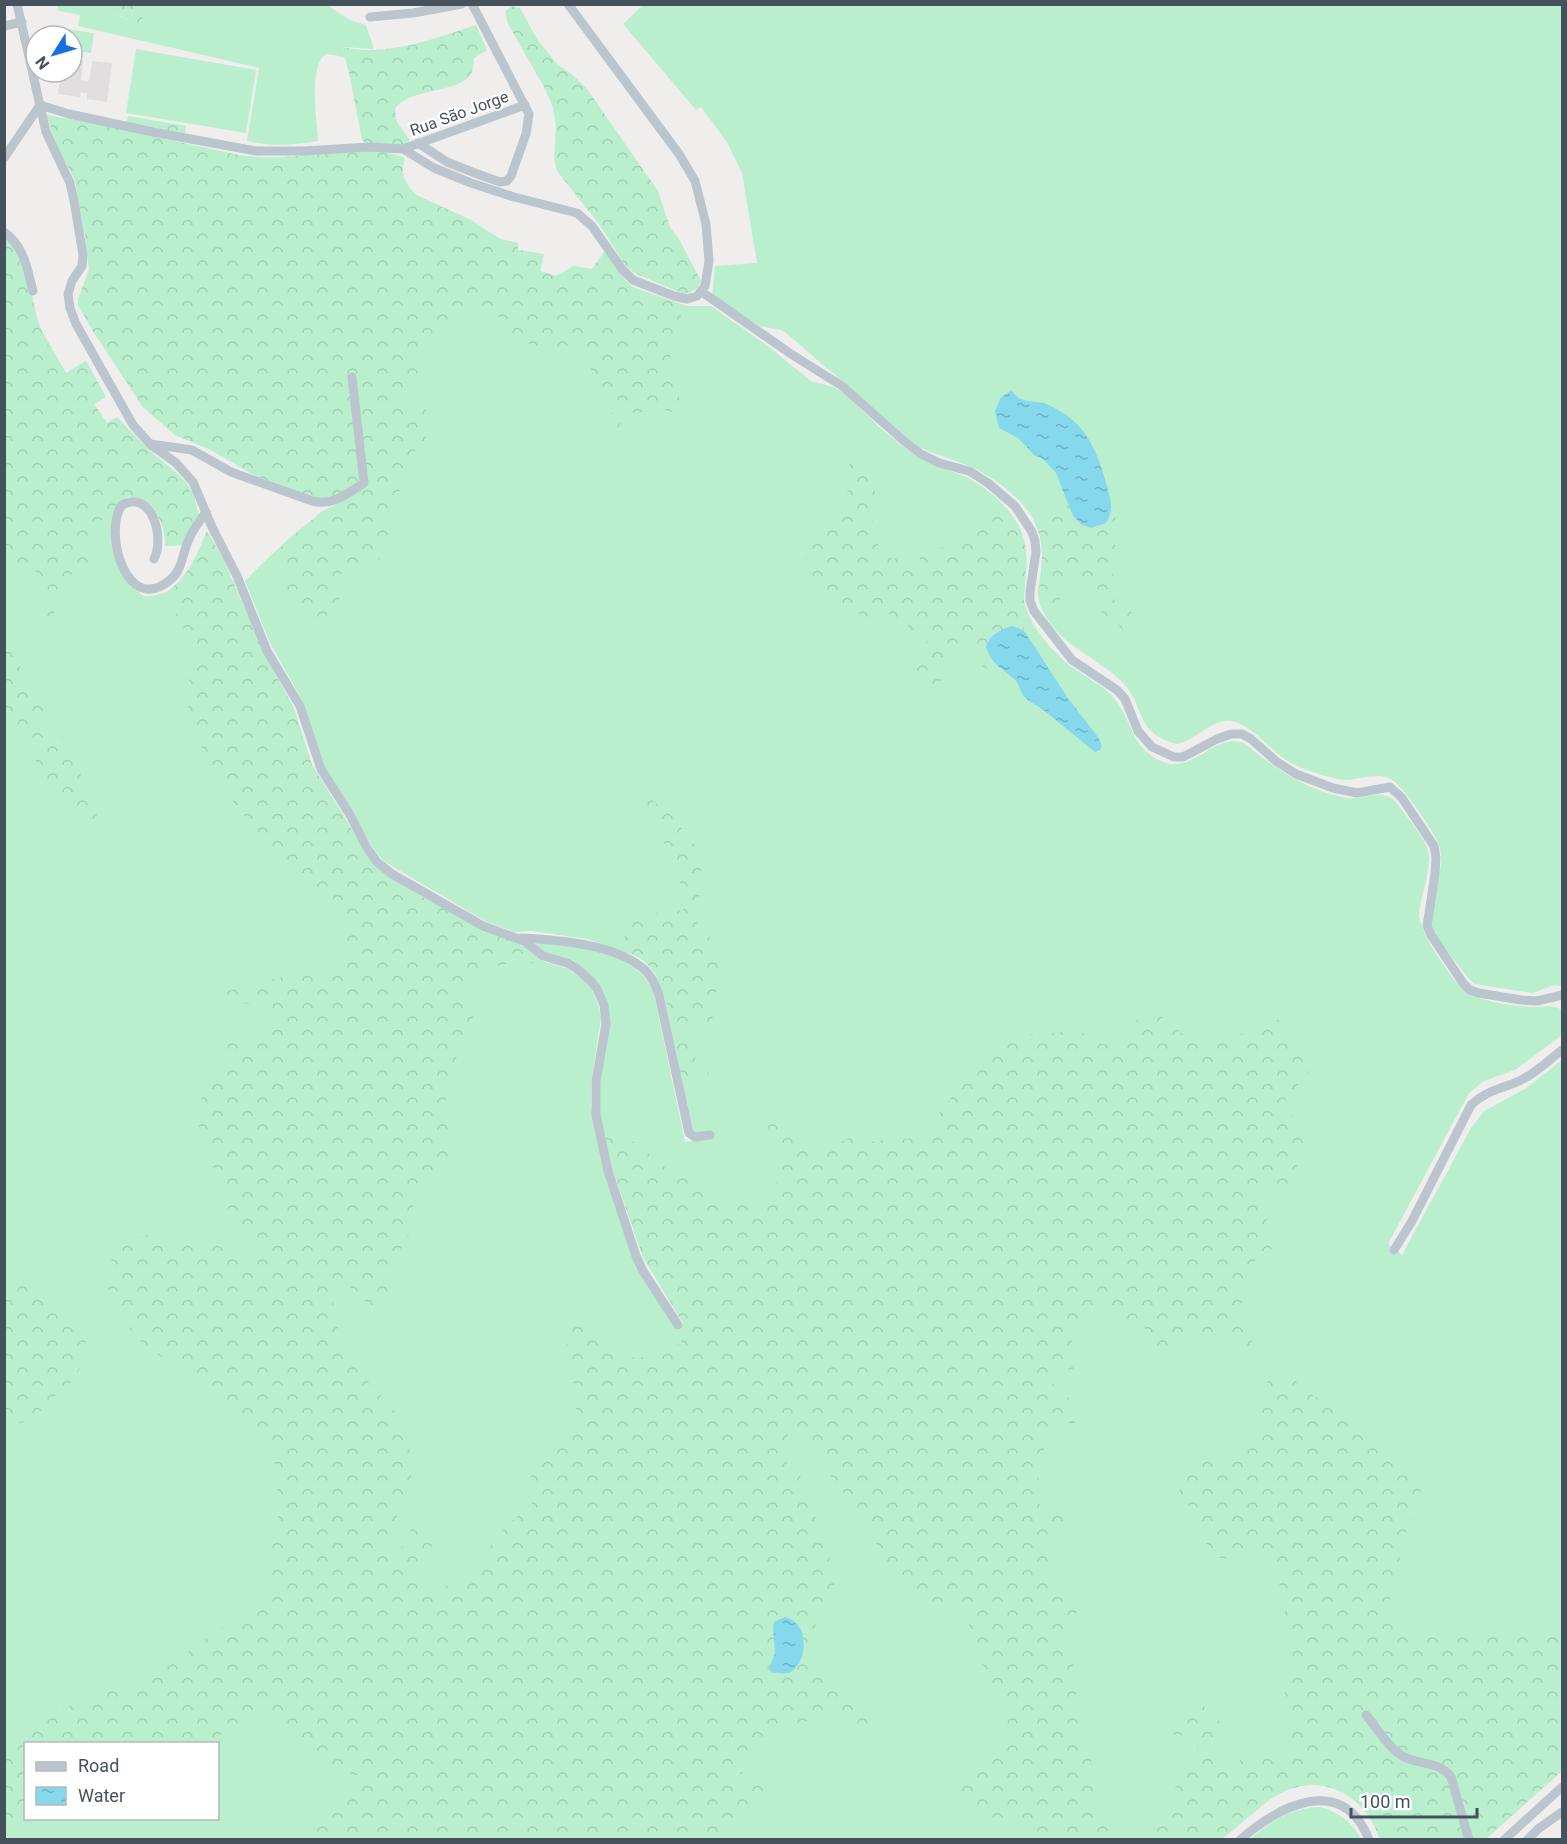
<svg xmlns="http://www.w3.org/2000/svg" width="1567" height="1844" font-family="Roboto,sans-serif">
<defs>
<pattern id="forest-crowns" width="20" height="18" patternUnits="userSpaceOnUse" patternTransform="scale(1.5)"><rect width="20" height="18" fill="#baefce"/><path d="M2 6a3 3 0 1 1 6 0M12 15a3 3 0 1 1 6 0" fill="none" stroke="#a1cfb3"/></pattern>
<pattern id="water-ripples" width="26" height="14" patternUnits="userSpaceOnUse" patternTransform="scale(1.5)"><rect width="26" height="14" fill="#86d8ed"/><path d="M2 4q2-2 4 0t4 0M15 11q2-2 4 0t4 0" fill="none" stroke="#6fb2c3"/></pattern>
</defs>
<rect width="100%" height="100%" fill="#f0eded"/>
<path fill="#e1dedf" d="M72 59 83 61 81 80 89 81 92 61 112 63 107 102 87 99V93H81L80 97 58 94 61 72H72Z"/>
<g fill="#baefce" fill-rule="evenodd">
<path d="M644 4 1562 5V986L1554 985 1533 993 1474 984 1468 978C1459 965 1436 940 1432 926 1426 904 1448 871 1439 845 1435 833 1405 790 1395 782 1378 768 1356 783 1337 779 1321 775 1300 769 1286 760 1269 749 1252 724 1230 721 1211 719 1196 741 1177 744 1134 733 1146 706 1122 682 1095 654 1055 646 1040 604 1036 594 1039 583 1041 573 1044 551 1042 530 1028 511 1015 493 991 476 971 467 953 458 933 455 916 445L786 333 781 330 759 326 712 297 715 266 757 263 742 173 727 142 701 107 696 110 623 24Z"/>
<path d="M57 5H106C114 15 129 22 141 21L143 5H327L350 20 366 25 374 49 342 47 345 57 326 54C308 66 317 121 318 141 294 145 271 147 247 141L259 68 78 26 80 15 59 11Z"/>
<path d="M61 28 94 33 91 53 72 50V36H61Z"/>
<path d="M136 49 256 70 246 133 126 113Z"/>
<path d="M110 126C161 140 215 155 268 158 313 161 362 145 405 158 400 174 404 183 416 195L471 220 500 239 518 243V250L544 254 540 271 556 276 574 266 592 269 605 251 624 279 632 287 687 306H711L768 346 811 381 833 387 843 392C866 414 889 438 915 455 928 464 942 468 957 473 978 481 1001 499 1013 517 1028 538 1028 558 1025 583 1024 590 1023 598 1025 605 1032 629 1055 655 1075 669 1089 679 1107 687 1117 702 1134 726 1131 748 1163 762 1193 774 1214 732 1244 743 1274 768 1306 790 1346 798 1364 801 1380 788 1395 801 1405 815 1427 839 1429 855 1430 874 1421 895 1419 914 1418 930 1450 977 1462 988 1479 1002 1510 1006 1532 1007 1542 1007 1553 1004 1562 1010V1035L1515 1070 1484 1081 1469 1093 1388 1244 1402 1255 1471 1128 1484 1111 1525 1089 1562 1060V1771L1485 1840 1380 1839C1364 1793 1319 1769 1275 1796 1255 1808 1238 1825 1221 1840L5 1839 4 238 25 268 39 326 66 373 86 361 106 397 94 404 107 423 117 417C126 428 136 438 146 448 160 461 193 480 195 501 196 517 186 531 182 545L165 546C168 506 119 472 113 521L129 583 143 596C180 600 195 559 207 531L223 559 268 661 293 706 312 765 369 857 387 876 422 897 485 930 525 947 542 961 568 969 584 980 591 988 599 1007 601 1018 591 1083V1105L594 1123 631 1254 645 1282 677 1330 684 1324 643 1257 604 1145 600 1123 598 1087 609 1028 594 978 574 961 545 953 532 943C570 943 636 951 653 990L685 1142 713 1137 694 1135 664 996 655 973 643 960 634 955 587 939 532 931 515 932 487 922 385 862 375 851 326 769 301 698 270 643 245 581C274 552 304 521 341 502L338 495 271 481 254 475 209 449 175 435 143 407 93 331 78 305V299L89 270 88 254 75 180 50 129ZM26 1744H218V1818H26Z"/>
<path d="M1320 1807C1339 1812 1352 1822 1361 1839L1249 1840C1272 1821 1290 1808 1320 1807Z"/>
</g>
<g fill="url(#forest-crowns)">
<path d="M106 5H143L142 18 139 22 135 23 112 12Z"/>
<path d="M512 6 520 8 537 39 558 65 572 74 587 89 658 191 670 227 680 241 701 281 698 288 689 293 684 294 634 273 625 265 599 224 557 171 554 159 556 126 553 107 544 87 508 24 505 11Z"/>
<path d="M476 25 487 50 474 58C473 62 474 68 472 72 463 94 408 87 395 109L397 122 409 139V144L407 146 365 143 362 140 350 77 342 47C388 57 433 39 476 25Z"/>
<path d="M46 115 93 123 248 157C292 160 335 148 378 151 388 152 397 155 405 158 400 174 404 183 416 195L471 220 500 239 518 243V250L544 254 540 271 556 276 574 266 592 269 605 251 624 279 632 287 680 304 682 328 673 341 670 361 664 371 678 388 680 401 687 409 688 416 653 407 640 413 628 412 623 415 617 433 613 434 607 427C608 416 612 413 619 406L617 398 613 393 603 392 602 382 593 377C591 365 584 341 572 336V344C554 353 527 345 510 336L507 325 496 314 488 315 478 308 465 305C446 322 417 338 414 367L421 377 422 387 414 395 401 393 413 408 420 400 425 404 426 410 421 418C427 431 428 437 420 450L413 451 403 467 408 480C404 489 394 494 391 503 381 530 406 536 374 564 366 565 357 564 350 566 332 573 341 597 340 610L337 613 325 616 314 623C308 621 307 618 303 614 289 602 287 612 279 589L285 577 277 563 274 553 321 512 341 502 338 495 322 499H314L254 475 209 449 175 435 143 407 93 331 78 305V299L89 270 85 235 75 180 57 146Z"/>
<path d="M128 116 186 126 185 134 126 124Z"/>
<path d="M4 238C30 256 30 297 39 324 44 341 57 358 66 373L86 361 106 397 94 404 107 423 117 417 148 449 182 479 195 500 199 515 185 537 182 545 165 546C168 515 132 472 113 513L105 515C99 524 91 536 92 547 92 556 96 557 94 567L79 576 73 573 69 575 65 594 58 599 53 616 46 624 41 620 39 607 48 595V590L44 578 35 571 30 572 21 566 5 569Z"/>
<path d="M851 456 866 471 874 486 876 502 872 517 875 541 889 557 892 559 905 557 913 571 918 570 920 557C938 550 991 530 994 509 994 505 992 499 992 494 1036 535 1025 550 1024 603L1021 610 1024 631 1017 626C1004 627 996 632 987 642L989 656 994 664 984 670 978 656 973 652C960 650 944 656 943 671 942 674 943 677 941 680L934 685 928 681 927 677H920L916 669V665L925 660C927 651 929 644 924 636H914L908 625 886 612 874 621 865 623 859 616 860 605 843 616C830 612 822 598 816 588 812 580 815 575 807 570L808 562 802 553 801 547 815 533 836 523 845 496 854 477 848 459Z"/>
<path d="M1061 498 1066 500C1070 507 1072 516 1078 521 1091 533 1109 525 1112 509L1115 510 1116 520 1111 533 1118 553 1112 570 1116 589 1109 595 1115 600 1119 610H1129L1134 615 1136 625 1132 631 1124 632 1114 619 1103 614 1083 584 1075 576 1060 583 1058 587 1061 604 1051 609 1042 604 1038 596C1041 571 1047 545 1034 522Z"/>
<path d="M207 531 223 559 268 661 293 706 312 765 369 857 387 876 422 897 485 930 515 941 542 961C531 965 526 962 514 963 494 963 478 975 466 991V998L475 1022 472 1033 463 1043 450 1072 446 1102 451 1156 427 1180 413 1206 410 1232 394 1262 390 1300 383 1305 373 1308C363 1302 358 1292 348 1286L341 1291 333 1301 337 1327 366 1379 398 1415 411 1453 412 1474 395 1523 387 1535 388 1546 394 1552C411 1548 403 1524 424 1523 427 1527 432 1530 433 1535 437 1551 414 1558 420 1575 423 1585 428 1587 437 1590 471 1578 486 1547 510 1523 517 1516 525 1510 532 1504L528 1488 530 1478 550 1444 569 1427 576 1415V1389L562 1354 571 1337 575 1319 581 1317C590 1325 594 1339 603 1346 626 1364 673 1362 686 1334L684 1325 643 1257 604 1145 600 1123 628 1138 670 1171 685 1178 721 1200 728 1199 758 1207 774 1196C780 1167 783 1151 766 1125L771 1118 778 1114C794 1122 800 1140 817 1149L834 1146 849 1138 855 1137 871 1142 895 1138 909 1139 925 1132 964 1081 989 1054 997 1042 1007 1036 1078 1031 1099 1043 1111 1046C1132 1038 1129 1016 1152 1013L1161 1016 1187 1038 1204 1045 1213 1044 1227 1037 1248 1033 1275 1019 1281 1021 1296 1043 1310 1059 1312 1064 1311 1070 1286 1098C1287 1115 1298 1116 1303 1130 1306 1140 1301 1147 1298 1157 1296 1166 1299 1176 1295 1184 1288 1196 1267 1176 1256 1199 1262 1214 1274 1224 1274 1241 1273 1260 1249 1256 1245 1273 1243 1281 1245 1289 1244 1297 1242 1304 1237 1311 1240 1319 1243 1326 1250 1332 1253 1339L1251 1347C1237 1351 1232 1338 1221 1333 1214 1331 1188 1336 1182 1339L1173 1355 1165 1358C1155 1353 1147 1328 1139 1317L1129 1320 1107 1311 1089 1313 1074 1333 1072 1341 1073 1369 1063 1371 1050 1381 1064 1396 1073 1399 1081 1421 1078 1423C1045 1420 1039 1461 1038 1486 1038 1494 1037 1502 1042 1508 1047 1514 1053 1514 1060 1513L1067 1521C1068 1534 1057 1533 1049 1539 1047 1557 1047 1583 1063 1594 1072 1600 1074 1595 1084 1605L1083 1612 1067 1615 1063 1620 1064 1630 1076 1676V1703L1081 1710 1085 1721 1082 1739 1091 1758 1094 1803 1099 1818 1117 1839H1053L1040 1832 1006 1823 982 1813 961 1800 957 1795V1791C977 1779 986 1767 989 1744L1004 1741 1010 1735 1007 1720 994 1688 970 1643 969 1621 963 1612 929 1600 907 1588 894 1573 883 1557 866 1522 810 1449 788 1410V1435L781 1456 801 1477 808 1491 813 1514 830 1538 829 1555 834 1585 832 1592 807 1643 806 1657 810 1665 828 1674 870 1713 879 1723 880 1730 872 1731 838 1719 821 1717 788 1726 756 1739 749 1745 746 1771 741 1774 728 1767 720 1769 724 1779 734 1785 732 1795 738 1796 744 1794 749 1788 761 1785 765 1788 764 1803 750 1817 740 1822 731 1839H298L308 1831 337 1797 376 1779 351 1774 333 1766 260 1715C244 1727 223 1731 207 1743L26 1744 25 1816 5 1820 4 1745 13 1737 77 1702 100 1692 140 1683 155 1676 220 1629 246 1620 256 1613 267 1600 272 1587 268 1555 276 1538 278 1521 277 1469 269 1449 255 1434 220 1408 194 1381 141 1342 120 1316 107 1286 105 1273 115 1253 134 1238 153 1233 171 1238 200 1237 234 1254 245 1256 254 1251C246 1238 237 1226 230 1212 223 1198 220 1184 214 1169 209 1153 191 1120 199 1103 204 1091 218 1084 224 1071 231 1054 220 1041 242 1034L253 1040 263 1038 270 1026 273 1004C257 1001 242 1006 226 1003L223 996 227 991 252 986 272 979 338 967C338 966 343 961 343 960 348 949 345 916 339 906 333 895 318 889 308 880 288 860 265 841 247 819 223 791 190 735 187 698 185 679 198 666 197 650 195 638 186 632 180 623 174 613 173 600 172 588 190 573 198 552 207 531Z"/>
<path d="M4 643C14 661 53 706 47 724L56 723 82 777 84 796 96 803 97 817 93 820 86 817 71 800 50 786 37 764 23 730 5 708Z"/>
<path d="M648 797 671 815 700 852 702 861 699 897 693 914C697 924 704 931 710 938 736 967 722 980 708 1008 712 1017 720 1026 713 1035L696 1025 690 1027 687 1032 695 1058 709 1072 706 1080 695 1079 690 1081 680 1073C675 1046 669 993 654 972 647 962 638 956 627 952 626 946 623 940 625 934 632 915 667 909 683 910L686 900 685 891 674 873 660 831 644 809 643 804Z"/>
<path d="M18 1279 37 1283 49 1294 63 1313 82 1332 86 1343 81 1366 72 1382 60 1391 36 1417 25 1422 5 1426V1288Z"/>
<path d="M1277 1373 1289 1374 1308 1393 1333 1405 1368 1441 1412 1481 1421 1491 1419 1509 1411 1522 1400 1546V1570L1390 1598 1393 1609 1402 1621 1420 1634 1438 1639 1482 1636 1517 1638 1543 1629 1562 1625V1771L1485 1839H1380C1364 1793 1319 1769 1274 1797 1262 1804 1228 1837 1220 1839 1213 1841 1203 1839 1196 1839 1178 1839 1159 1839 1141 1840 1149 1830 1161 1823 1166 1811 1170 1802 1171 1793 1177 1785 1185 1772 1202 1761 1196 1744 1192 1735 1185 1735 1176 1736L1173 1734 1172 1728 1189 1706C1209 1699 1218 1722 1230 1733L1218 1740C1212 1754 1214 1763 1228 1771 1234 1767 1238 1761 1243 1758 1254 1753 1267 1755 1276 1762L1286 1755 1292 1743 1293 1727 1284 1710 1285 1692 1291 1671 1289 1631 1281 1591 1277 1575 1261 1558 1249 1555 1222 1559 1209 1549 1189 1507 1181 1495 1177 1478C1182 1471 1186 1465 1193 1461 1210 1452 1238 1463 1251 1445 1268 1423 1246 1397 1277 1373Z"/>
</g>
<g fill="url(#water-ripples)">
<path d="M1011 391C1015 393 1017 398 1021 399 1028 402 1036 401 1044 403 1083 419 1095 444 1106 483 1110 498 1115 509 1106 523L1091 528 1081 524 1073 516 1056 473 1043 459 1034 455 1018 438 999 428 995 411 1001 397Z"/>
<path d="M1013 626 1024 631 1029 638 1067 697 1098 737 1102 746 1100 750 1095 752 1041 708C1034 704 1025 700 1022 693 1019 688 1019 684 1015 680 1002 667 993 667 986 647 989 635 1001 629 1013 626Z"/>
<path d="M785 1617C791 1619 797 1622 800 1628 807 1640 804 1664 791 1672 786 1675 778 1672 772 1673L769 1669 775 1653 773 1628 774 1622Z"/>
</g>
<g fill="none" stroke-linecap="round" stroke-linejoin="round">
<g stroke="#bbc5cd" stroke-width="9">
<path d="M17 4 46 132 70 183 74 201 83 255 82 266 72 281 68 294 70 308 76 324 133 425 150 444 176 463 193 482 212 527 237 576 267 651 300 706 321 769 350 815 367 848 377 862 392 874 483 926 524 941 543 956 567 963 576 968 591 981 597 989 604 1005 606 1024 596 1081V1115L608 1171 636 1256 643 1271 678 1325"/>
<path d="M370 17 413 13 462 4"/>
<path d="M4 26 22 22"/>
<path d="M40 105 69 114 153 132 256 151H303L369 147 403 149 434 168 471 183 514 197 577 213 592 226 622 269 633 280 674 296 687 299 697 296 705 286 709 261 706 224 695 181 679 154 568 4"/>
<path d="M418 143 447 162 480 175 500 182 507 181 511 176 526 134 529 114 472 4"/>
<path d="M403 149 525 105"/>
<path d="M4 158 40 105"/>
<path d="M4 232C25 247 27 269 33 291"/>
<path d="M702 292 791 354 842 386 904 441 921 454 939 463 969 471 988 483 1015 506 1032 532 1035 541 1036 552 1030 592V601L1034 611 1072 660 1117 690 1125 699 1138 731 1152 747 1174 757H1183L1217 739 1231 734H1242L1251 739 1277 762 1296 774 1333 788 1357 793 1390 787 1402 798 1434 846 1436 858 1435 874 1427 926 1431 935 1463 983 1470 990 1479 993 1521 1000 1537 1001 1562 995"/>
<path d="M150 444 192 450 231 472 312 501C333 506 347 494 364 483L352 377"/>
<path d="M154 559C165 538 152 489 122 505 103 531 126 617 170 580 183 570 182 553 189 539 193 529 200 521 206 512"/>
<path d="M521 938C558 940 618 944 646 971 653 978 656 986 659 995L689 1133 695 1137 710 1135"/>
<path d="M1394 1250 1412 1221 1471 1105C1486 1090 1503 1089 1521 1080 1536 1073 1549 1060 1562 1050"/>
<path d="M1366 1715C1377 1728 1387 1746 1401 1755 1417 1766 1439 1760 1451 1777L1469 1840"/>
<path d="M1240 1840C1278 1806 1343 1772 1369 1840"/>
<path d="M1504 1840 1562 1787"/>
<path d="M1527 1840 1538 1829 1562 1812"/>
</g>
</g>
<g text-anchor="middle" stroke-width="4.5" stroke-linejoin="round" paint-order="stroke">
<g font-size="16" fill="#45515b" stroke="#fff">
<text transform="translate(459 113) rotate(-20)" y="6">Rua São Jorge</text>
</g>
</g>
<rect width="1567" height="1844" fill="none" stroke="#45515b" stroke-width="12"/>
<rect x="24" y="1742" width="195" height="78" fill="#ffffff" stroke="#b5b9bd" stroke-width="1.5"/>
<rect x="36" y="1762" width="30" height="9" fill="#bbc5cd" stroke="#b5b9bd" stroke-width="1.5"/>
<text x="78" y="1772" font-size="18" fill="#45515b">Road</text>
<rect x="36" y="1787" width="30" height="18" fill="url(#water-ripples)" stroke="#b5b9bd" stroke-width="1.5"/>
<text x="78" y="1802" font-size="18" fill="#45515b">Water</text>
<g transform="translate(54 54) rotate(233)"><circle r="28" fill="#ffffff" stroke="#b5b9bd" stroke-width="1.5"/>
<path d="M0-4.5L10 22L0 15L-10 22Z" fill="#1670e2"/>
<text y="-9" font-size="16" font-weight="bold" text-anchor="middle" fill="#45515b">N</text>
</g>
<path d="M1351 1808v9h126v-9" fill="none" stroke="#45515b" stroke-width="3"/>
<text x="1360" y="1808" font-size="18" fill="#45515b" stroke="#ffffff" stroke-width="4.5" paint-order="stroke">100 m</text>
</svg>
